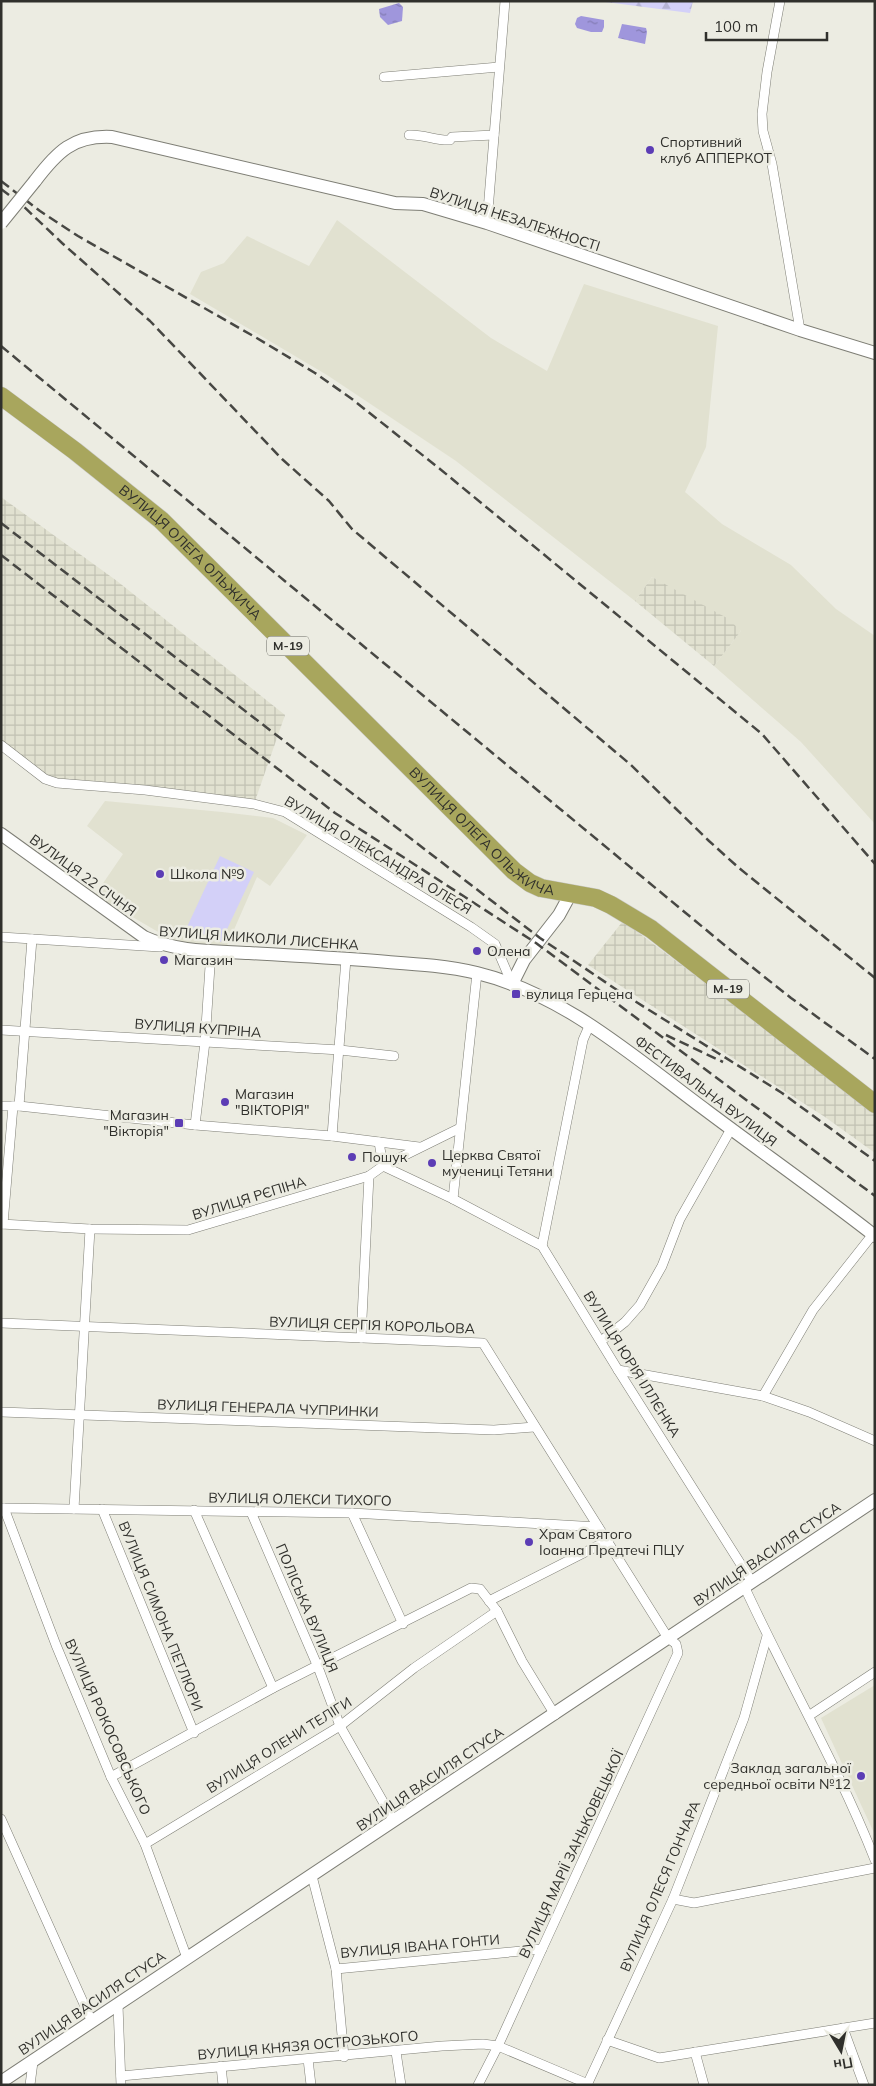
<svg xmlns="http://www.w3.org/2000/svg" width="876" height="2086" font-family="Mulish,sans-serif">
<defs>
<pattern id="industrial-grid" width="8" height="8" patternUnits="userSpaceOnUse" patternTransform="scale(1.25)"><rect width="8" height="8" fill="#e1e1d0"/><path d="M0 4h8M4 0v8" fill="none" stroke="#c1c1b3"/></pattern>
<pattern id="forest-firs" width="22" height="20" patternUnits="userSpaceOnUse" patternTransform="scale(1.25)"><rect width="22" height="20" fill="#d3d0f8"/><path d="M5 1l3.5 6h-7zM16 11l3.5 6h-7z" fill="#b5b3d5"/></pattern>
<pattern id="water-ripples" width="26" height="14" patternUnits="userSpaceOnUse" patternTransform="scale(1.25)"><rect width="26" height="14" fill="#9f96dc"/><path d="M2 4q2-2 4 0t4 0M15 11q2-2 4 0t4 0" fill="none" stroke="#827bb3"/></pattern>
</defs>
<rect width="100%" height="100%" fill="#ecece2"/>
<g fill="#e1e1d0">
<path d="M337 220 491 338 547 371 584 284 718 326 706 447 685 492 722 524 791 565 836 609 875 636V824L801 742 714 666 741 631 652 577 635 601 456 461 327 375 190 294 201 272 224 263 247 236 309 266Z"/>
<path d="M105 801 222 812 273 818 307 835 270 886 257 877 226 948 177 943 95 895 123 854 87 826Z"/>
<path d="M875 1685V1835L821 1718Z"/>
</g>
<g fill="url(#industrial-grid)">
<path d="M1 497 117 581 285 715 254 804 57 783 1 745Z"/>
<path d="M652 577 727 618 741 631 714 666 635 601Z"/>
<path d="M623 921 875 1111V1153L825 1117 588 965Z"/>
</g>
<path fill="#d3d0f8" d="M220 856 254 872 221 942 187 927Z"/>
<path fill="url(#forest-firs)" d="M598 1H693L690 13Z"/>
<g fill="url(#water-ripples)">
<path d="M399 3 403 7 402 21 388 25 380 17 379 9Z"/>
<path d="M581 16 604 20V27L602 32H591L577 28 575 24 577 18Z"/>
<path d="M622 24 646 28 647 32 645 44 618 38Z"/>
</g>
<g fill="none" stroke-linecap="round" stroke-linejoin="round">
<defs>
<g id="street">
<path d="M780 1 767 72 762 114 763 131 772 164 800 330"/>
<path d="M384 77 499 67"/>
<path d="M409 135C424 134 436 141 450 140L452 137 494 135"/>
<path d="M487 223 505 1"/>
<path d="M1 745 45 779 57 783 145 790 254 804 285 812 471 927 495 944 512 984"/>
<path d="M1 937 160 947"/>
<path d="M1 1030 340 1050 394 1056"/>
<path d="M1 1106H19L195 1125 332 1136 419 1147"/>
<path d="M19 1106 32 939"/>
<path d="M195 1125 205 1042 211 951"/>
<path d="M332 1136 346 959"/>
<path d="M379 1142 383 1166 453 1199 542 1246 618 1370 752 1582"/>
<path d="M453 1199 477 973"/>
<path d="M1 1224 90 1229 188 1230 369 1176 383 1166 460 1128"/>
<path d="M3 1224 13 1106"/>
<path d="M542 1246 583 1040 590 1024"/>
<path d="M1 1323 483 1343 668 1638 676 1644 678 1653 542 1949 498 2046 478 2085"/>
<path d="M361 1338 369 1176"/>
<path d="M601 1341 625 1322 640 1305 662 1266 680 1219 731 1129"/>
<path d="M618 1370 763 1396 809 1412 875 1441"/>
<path d="M763 1396 813 1310 873 1234"/>
<path d="M1 1412 494 1430 534 1427"/>
<path d="M1 1508 352 1513 598 1527"/>
<path d="M4 1508 56 1645 111 1777 145 1844 187 1958"/>
<path d="M74 1509 90 1229"/>
<path d="M102 1509 194 1733"/>
<path d="M194 1510 273 1688"/>
<path d="M251 1512 318 1667 340 1726 394 1821"/>
<path d="M352 1513 403 1624"/>
<path d="M745 1588C787 1679 838 1766 875 1860"/>
<path d="M489 1601 609 1540"/>
<path d="M810 1715 875 1672"/>
<path d="M111 1777 273 1688 471 1588 480 1589 497 1611 522 1661 555 1715"/>
<path d="M1 1819 92 2022"/>
<path d="M145 1844 340 1726 414 1668 497 1611"/>
<path d="M312 1876 336 1969 542 1949"/>
<path d="M673 1899 694 1903 875 1868"/>
<path d="M336 1969 344 2057"/>
<path d="M118 2005 121 2085"/>
<path d="M843 2028 864 2085"/>
<path d="M607 2040 659 2058 875 2023"/>
<path d="M396 2052 401 2085"/>
<path d="M695 2052 704 2085"/>
<path d="M308 2059 311 2085"/>
<path d="M221 2066 223 2085"/>
<path d="M121 2076 442 2046 483 2044 498 2046 588 2084"/>
<path d="M30 2085 33 2062"/>
<path d="M587 2085 673 1899 744 1718 767 1636"/>
</g>
<g id="secondary">
<path d="M35 181C57 152 73 135 112 137L395 203 423 204 487 223 800 330 875 353"/>
<path d="M1 834 144 937C176 952 214 951 249 953 295 956 341 958 388 962 417 964 448 966 477 973 566 995 635 1058 707 1111 763 1153 820 1193 875 1236"/>
<path d="M512 984 524 960 559 915 571 893"/>
<path d="M1 2082 875 1500"/>
</g>
<g id="highway">
<path id="s1" d="M1 396 75 451 161 520 514 871 530 883 541 888 596 898 611 905 651 929 875 1104"/>
</g>
</defs>
<use href="#street" stroke="#7e7e75" stroke-width="10"/>
<use href="#secondary" stroke="#7e7e75" stroke-width="14"/>
<use href="#highway" stroke="#c9c9c8" stroke-width="19"/>
<use href="#street" stroke="#fff" stroke-width="9"/>
<use href="#secondary" stroke="#fff" stroke-width="12"/>
<use href="#highway" stroke="#a8a65d" stroke-width="18"/>
<g stroke="#474743" stroke-width="2.5" stroke-dasharray="10 5" stroke-linecap="butt">
<path d="M1 181 40 211 78 236 255 337 315 373 352 399 440 469 762 734 875 864"/>
<path d="M1 189 21 204 62 243 150 321 282 459 329 501 352 529 631 765 709 841 739 868 875 978"/>
<path d="M1 346 728 948 791 998 875 1059"/>
<path d="M1 523 540 938 617 990 782 1093 875 1161"/>
<path d="M1 555 335 813 536 943 875 1196"/>
<path d="M666 1035 723 1062"/>
</g>
<defs>
<path id="secondary-bridge" d="M1 223 35 181"/>
</defs>
<use href="#secondary-bridge" stroke="#7e7e75" stroke-width="14" stroke-linecap="butt"/>
<use href="#secondary-bridge" stroke="#fff" stroke-width="12"/>
</g>
<g fill="#5c3db5" stroke="#ecece2" stroke-width="2">
<circle cx="650" cy="150" r="5"/>
<circle cx="160" cy="874" r="5"/>
<circle cx="477" cy="951" r="5"/>
<circle cx="164" cy="960" r="5"/>
<rect x="511" y="989" width="10" height="10" rx="2.5"/>
<circle cx="225" cy="1102" r="5"/>
<rect x="174" y="1118" width="10" height="10" rx="2.5"/>
<circle cx="352" cy="1157" r="5"/>
<circle cx="432" cy="1163" r="5"/>
<circle cx="529" cy="1542" r="5"/>
<circle cx="861" cy="1776" r="5"/>
</g>
<g text-anchor="middle" stroke-width="5" stroke-linejoin="round" paint-order="stroke">
<g fill="#ecece2" stroke="#686863" stroke-width="1">
<rect x="267" y="636.5" width="42" height="19" rx="4"/>
<rect x="707" y="979.5" width="42" height="19" rx="4"/>
</g>
<g font-size="12" font-weight="bold" fill="#30302c">
<text x="288" y="650">М-19</text>
<text x="728" y="993">М-19</text>
</g>
<g font-size="14" fill="#30302c" stroke="#ecece2" text-anchor="start">
<text x="660" y="147">Спортивний<tspan x="660" dy="16">клуб АППЕРКОТ</tspan></text>
<text x="170" y="879">Школа №9</text>
<text x="487" y="956">Олена</text>
<text x="174" y="965">Магазин</text>
<text x="526" y="999">вулиця Герцена</text>
<text x="235" y="1099">Магазин<tspan x="235" dy="16">"ВІКТОРІЯ"</tspan></text>
<text x="169" y="1120" text-anchor="end">Магазин<tspan x="169" dy="16">"Вікторія"</tspan></text>
<text x="442" y="1160">Церква Святої<tspan x="442" dy="16">мучениці Тетяни</tspan></text>
<text x="362" y="1162">Пошук</text>
<text x="539" y="1539">Храм Святого<tspan x="539" dy="16">Іоанна Предтечі ПЦУ</tspan></text>
<text x="851" y="1773" text-anchor="end">Заклад загальної<tspan x="851" dy="16">середньої освіти №12</tspan></text>
</g>
<g font-size="14" fill="#30302c" stroke="#ecece2">
<text transform="translate(515 219) rotate(18)" y="5">ВУЛИЦЯ НЕЗАЛЕЖНОСТІ</text>
<text dy="5" stroke="none"><textPath href="#s1" startOffset="246">ВУЛИЦЯ ОЛЕГА ОЛЬЖИЧА</textPath></text>
<text dy="5" stroke="none"><textPath href="#s1" startOffset="651">ВУЛИЦЯ ОЛЕГА ОЛЬЖИЧА</textPath></text>
<text transform="translate(378 855) rotate(31)" y="5">ВУЛИЦЯ ОЛЕКСАНДРА ОЛЕСЯ</text>
<text transform="translate(83 875) rotate(36)" y="5">ВУЛИЦЯ 22 СІЧНЯ</text>
<text transform="translate(259 938) rotate(4)" y="5">ВУЛИЦЯ МИКОЛИ ЛИСЕНКА</text>
<text transform="translate(198 1028) rotate(4)" y="5">ВУЛИЦЯ КУПРІНА</text>
<text transform="translate(706 1091) rotate(37)" y="5">ФЕСТИВАЛЬНА ВУЛИЦЯ</text>
<text transform="translate(249 1198) rotate(-17)" y="5">ВУЛИЦЯ РЄПІНА</text>
<text transform="translate(372 1325) rotate(2)" y="5">ВУЛИЦЯ СЕРГІЯ КОРОЛЬОВА</text>
<text transform="translate(632 1364) rotate(58)" y="5">ВУЛИЦЯ ЮРІЯ ІЛЛЄНКА</text>
<text transform="translate(268 1408) rotate(2)" y="5">ВУЛИЦЯ ГЕНЕРАЛА ЧУПРИНКИ</text>
<text transform="translate(300 1499) rotate(1)" y="5">ВУЛИЦЯ ОЛЕКСИ ТИХОГО</text>
<text transform="translate(767 1554) rotate(-34)" y="5">ВУЛИЦЯ ВАСИЛЯ СТУСА</text>
<text transform="translate(307 1608) rotate(67)" y="5">ПОЛІСЬКА ВУЛИЦЯ</text>
<text transform="translate(161 1616) rotate(68)" y="5">ВУЛИЦЯ СИМОНА ПЕТЛЮРИ</text>
<text transform="translate(108 1727) rotate(66)" y="5">ВУЛИЦЯ РОКОСОВСЬКОГО</text>
<text transform="translate(279 1745) rotate(-32)" y="5">ВУЛИЦЯ ОЛЕНИ ТЕЛІГИ</text>
<text transform="translate(430 1779) rotate(-34)" y="5">ВУЛИЦЯ ВАСИЛЯ СТУСА</text>
<text transform="translate(571 1854) rotate(-65)" y="5">ВУЛИЦЯ МАРІЇ ЗАНЬКОВЕЦЬКОЇ</text>
<text transform="translate(660 1886) rotate(-67)" y="5">ВУЛИЦЯ ОЛЕСЯ ГОНЧАРА</text>
<text transform="translate(420 1946) rotate(-5)" y="5">ВУЛИЦЯ ІВАНА ГОНТИ</text>
<text transform="translate(92 2003) rotate(-34)" y="5">ВУЛИЦЯ ВАСИЛЯ СТУСА</text>
<text transform="translate(308 2045) rotate(-5)" y="5">ВУЛИЦЯ КНЯЗЯ ОСТРОЗЬКОГО</text>
</g>
</g>
<rect width="876" height="2086" fill="none" stroke="#30302c" stroke-width="5"/>
<g transform="translate(841 2051) rotate(170)" stroke="#ecece2" stroke-width="4" paint-order="stroke">
<path d="M0-4L9 19L0 12L-9 19Z" fill="#30302c"/>
<text y="-8" font-size="14" font-weight="bold" text-anchor="middle" fill="#30302c">Пн</text>
</g>
<path d="M706 32v8h121v-8" fill="none" stroke="#30302c" stroke-width="2.5"/>
<text x="714" y="32" font-size="15" fill="#30302c" stroke="#ecece2" stroke-width="4" paint-order="stroke">100 m</text>
</svg>
